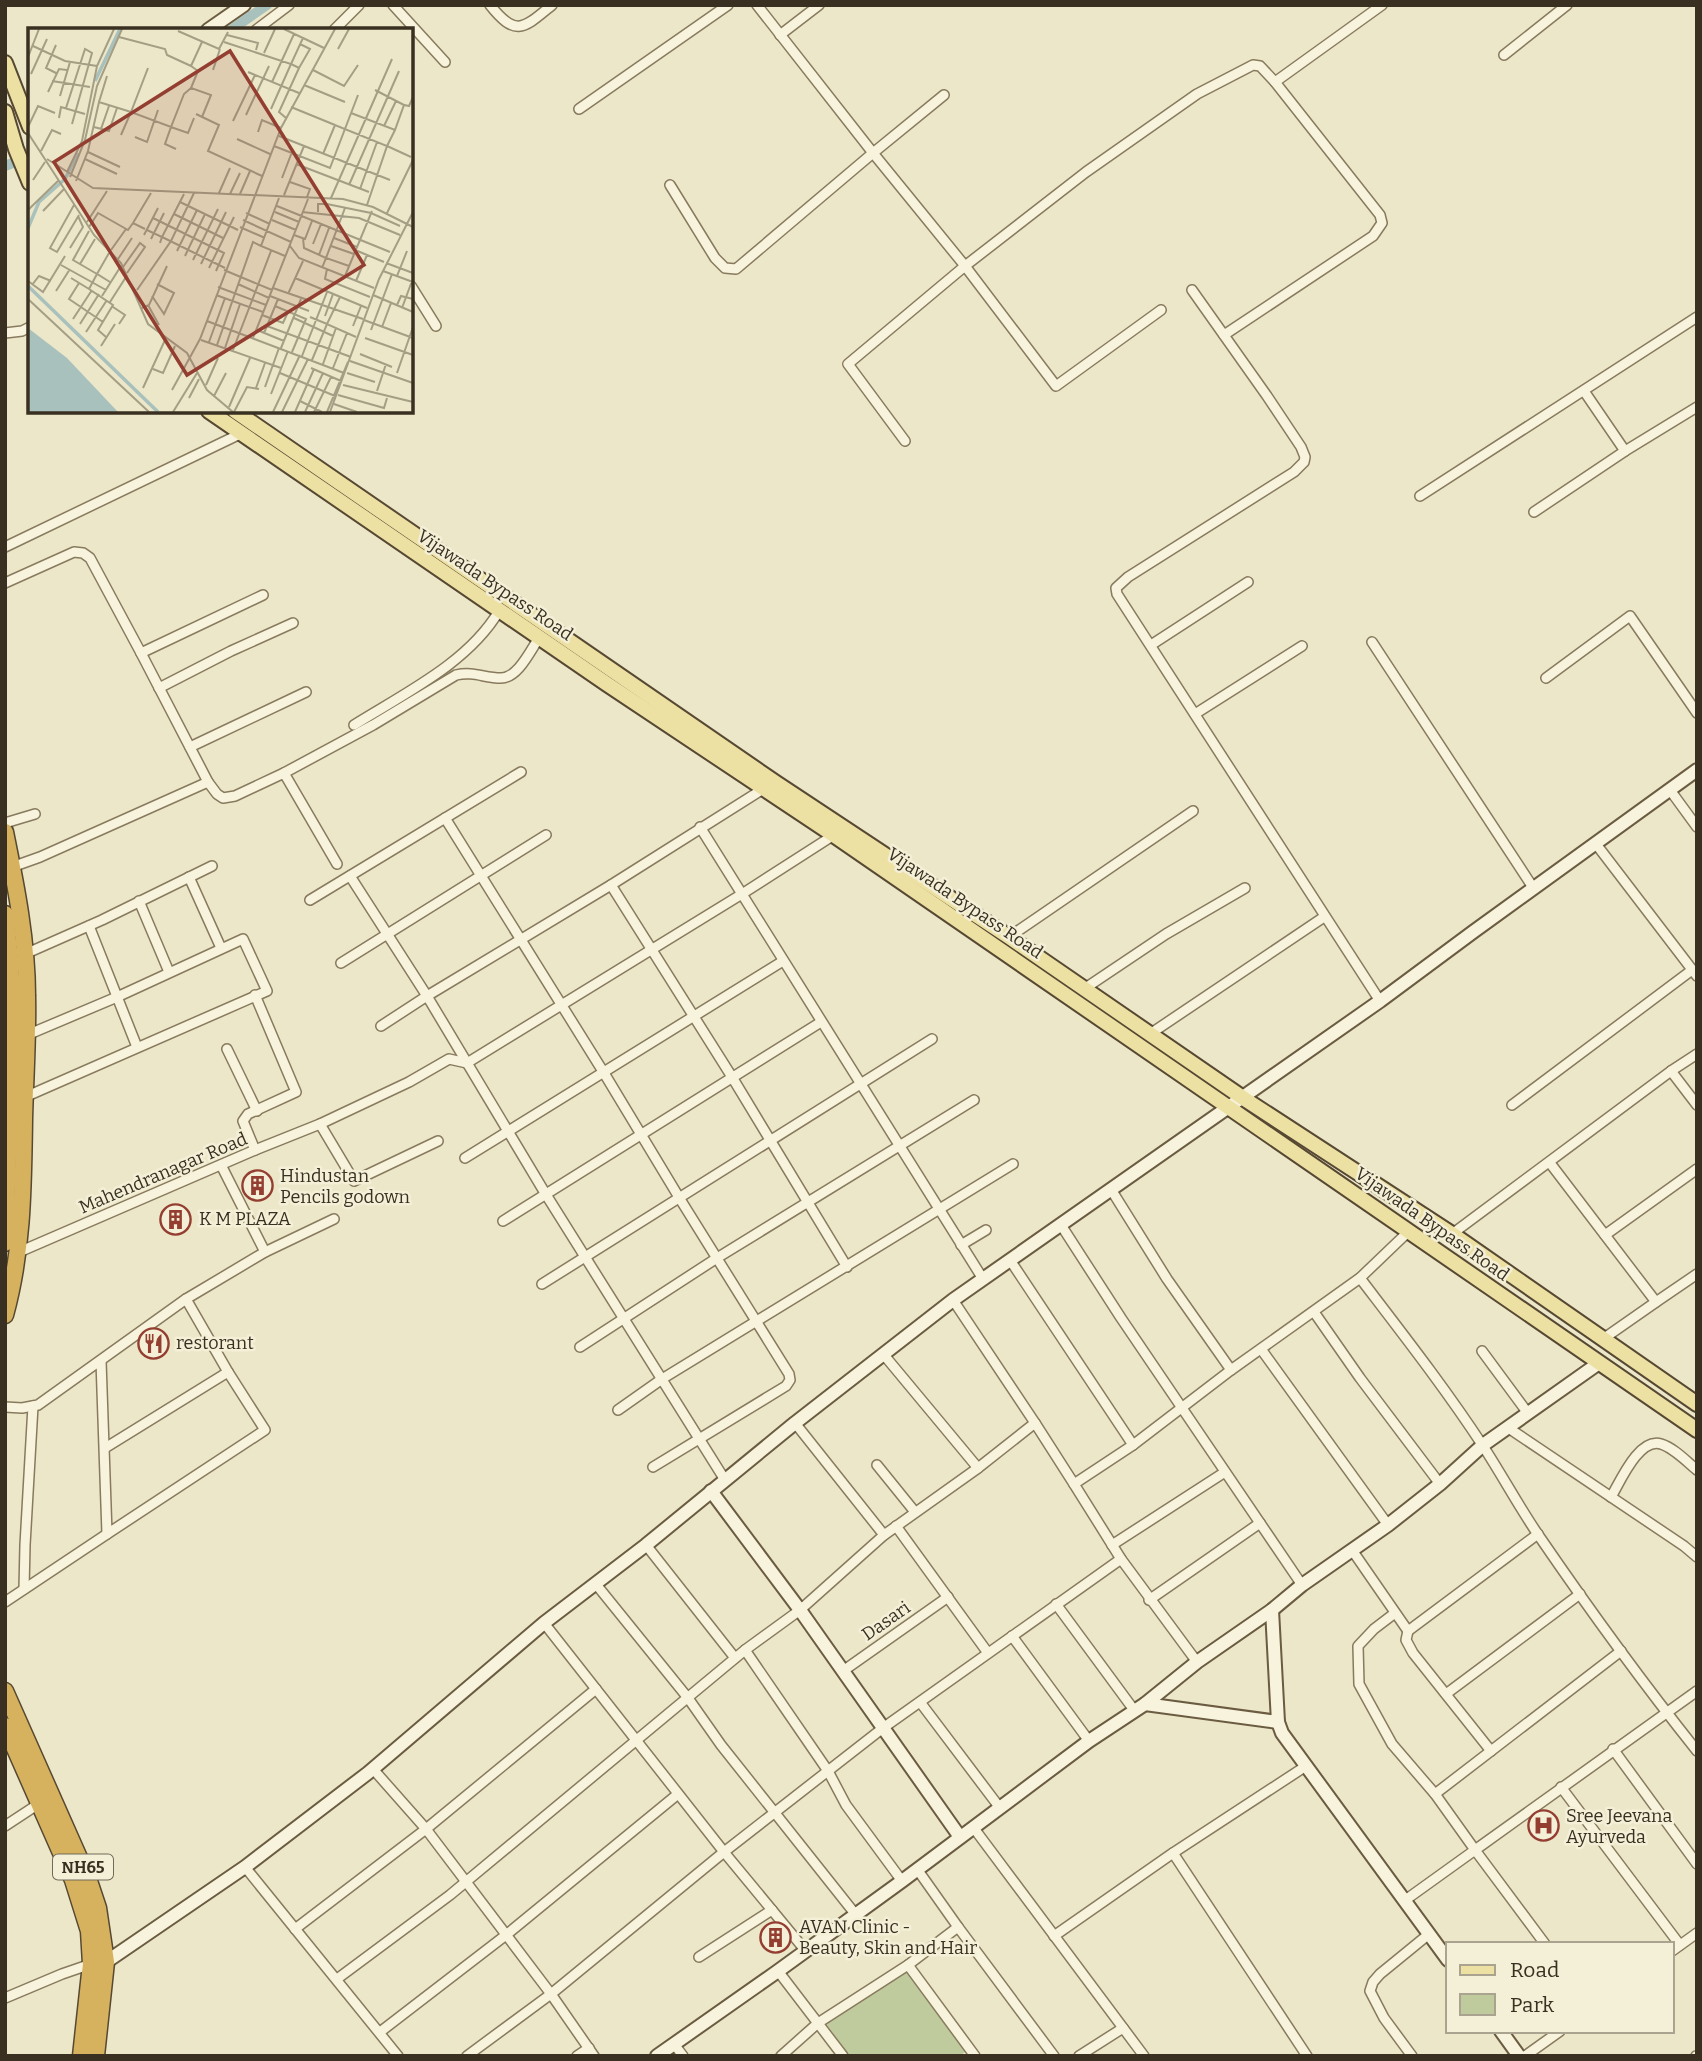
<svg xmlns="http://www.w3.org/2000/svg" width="1702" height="2061" font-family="Bitter,serif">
<rect width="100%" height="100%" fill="#ece7c8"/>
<path fill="#bfca9d" d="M908 1970 966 2051 960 2056H850L826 2024Z"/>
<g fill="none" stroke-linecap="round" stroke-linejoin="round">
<g stroke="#a9c1bd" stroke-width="10">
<path d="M231 30 267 5"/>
<path d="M5 166 30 156"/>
</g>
<defs>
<g id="street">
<path d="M393 5 445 62"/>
<path d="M490 5C516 38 524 28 552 5"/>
<path d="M757 5 873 153 965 266 1086 172 1197 94 1253 65 1260 66 1275 82"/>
<path d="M256 30 289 5"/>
<path d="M334 30 359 5"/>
<path d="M780 35 819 5"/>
<path d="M1504 55 1567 5"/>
<path d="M579 109 728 5"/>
<path d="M670 185 715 258 725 268 736 269 873 153 944 95"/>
<path d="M411 286 436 326"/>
<path d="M1192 290 1267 396 1301 447 1305 457 1304 462 1294 472 1128 577 1116 588 1117 594 1380 1001"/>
<path d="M5 333 22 331 30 327"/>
<path d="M1224 335 1373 236 1382 223 1380 215 1275 82 1382 5"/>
<path d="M1584 391 1625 451"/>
<path d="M905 441 848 364 965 266 1056 386 1161 310"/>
<path d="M1420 496 1697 317"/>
<path d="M1534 512 1625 451 1697 407"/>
<path d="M5 547 240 434"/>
<path d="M5 583 74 552 83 553 90 558 141 653 208 782 217 794 223 798 235 796 284 773 337 864"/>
<path d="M1372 642 1534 889"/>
<path d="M1151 645 1248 582"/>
<path d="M141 653 263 595"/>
<path d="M1546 678 1630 616 1697 713"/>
<path d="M159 688 231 651 293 623"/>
<path d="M1195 714 1302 646"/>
<path d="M354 725C405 693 468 663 499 611"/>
<path d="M190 747 306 692"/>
<path d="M284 773 373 725 456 675C474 671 484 678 501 678 518 678 530 651 539 638"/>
<path d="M1670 790 1697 827"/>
<path d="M445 818 604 1073 680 1199 789 1374 790 1380 786 1386 653 1467"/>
<path d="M5 823 35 814"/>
<path d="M700 827 983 1279"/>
<path d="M1596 844 1697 976"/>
<path d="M12 867 40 857 208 782"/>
<path d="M350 876 427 996 381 1026"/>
<path d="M189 877 221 948"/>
<path d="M611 885 732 1077 847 1267"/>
<path d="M310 900 521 772"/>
<path d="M139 901 169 972"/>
<path d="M89 926 137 1047"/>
<path d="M1009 937 1193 811"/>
<path d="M25 954 102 920 212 866"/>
<path d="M341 963 546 835"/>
<path d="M1084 989 1166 934 1245 888"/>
<path d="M1150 1034 1324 917"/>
<path d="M227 1049 257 1111"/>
<path d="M1671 1071 1697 1105"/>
<path d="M25 1097 267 991 243 939 117 997 27 1035"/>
<path d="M1512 1105 1692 970"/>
<path d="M320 1124 354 1181 438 1141"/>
<path d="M255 1150 243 1121 248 1114 296 1092 255 995"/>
<path d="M465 1158 783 961"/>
<path d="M1550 1163 1656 1302 1603 1339"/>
<path d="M221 1165 265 1252"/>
<path d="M1112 1191 1167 1279 1231 1370"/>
<path d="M503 1221 821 1022"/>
<path d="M1061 1225 1121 1318 1302 1585"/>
<path d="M1452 1234 1671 1071 1697 1054"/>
<path d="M1605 1235 1697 1169"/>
<path d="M961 1245 986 1230"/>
<path d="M19 1252 255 1150 320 1124 409 1082 449 1059 467 1063 742 894 837 833"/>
<path d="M1010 1260 1133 1445"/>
<path d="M1360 1278C1402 1333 1445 1388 1483 1446 1502 1475 1519 1507 1539 1536 1589 1609 1642 1682 1697 1751"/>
<path d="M542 1284 932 1039"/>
<path d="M953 1300 1035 1423"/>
<path d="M1656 1302 1697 1274"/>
<path d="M1314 1312 1360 1378 1440 1484"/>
<path d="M580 1347 717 1258 974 1100"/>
<path d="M1261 1349 1388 1525"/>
<path d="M1482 1351 1527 1412"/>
<path d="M884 1355 978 1468"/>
<path d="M101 1361 107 1534 265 1430 228 1372 186 1299"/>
<path d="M5 1407 22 1408 38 1405 186 1299 265 1252 334 1219"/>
<path d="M618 1410 662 1379 1013 1164"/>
<path d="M795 1423 884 1535"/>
<path d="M1507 1427 1684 1546 1697 1557"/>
<path d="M105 1448 228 1372"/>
<path d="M877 1465 915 1512"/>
<path d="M725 1480 545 1193 427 996 611 885 763 789"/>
<path d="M1611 1497C1620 1482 1639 1437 1661 1444 1674 1448 1686 1461 1697 1470"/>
<path d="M896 1526 988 1653"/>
<path d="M646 1545 735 1658"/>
<path d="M1112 1545 1225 1472"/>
<path d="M1352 1550 1408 1631 1538 1534"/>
<path d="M595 1583 688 1698 721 1745 856 1915"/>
<path d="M24 1589 25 1545 33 1406"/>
<path d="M1149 1600 1260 1523"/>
<path d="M5 1602 107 1534"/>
<path d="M1056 1604 1134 1710"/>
<path d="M1395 1613 1374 1629 1358 1646 1359 1684 1392 1744 1435 1794 1475 1850 1404 1901"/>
<path d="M544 1623 724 1852 805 1950"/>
<path d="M1408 1631 1406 1640 1413 1653 1491 1751"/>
<path d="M1012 1636 1089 1741"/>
<path d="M745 1650 828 1771 846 1805 902 1881"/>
<path d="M1197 1662 1121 1559 1074 1484 1133 1445 1231 1370 1360 1278 1408 1232"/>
<path d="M843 1671 948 1597"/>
<path d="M1446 1694 1580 1594"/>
<path d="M920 1702 1000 1808"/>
<path d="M1613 1749 1697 1864"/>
<path d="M373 1769 426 1829 551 1994 594 2056"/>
<path d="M1561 1787 1680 1945"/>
<path d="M1435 1794 1621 1651"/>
<path d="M5 1826 40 1803"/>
<path d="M973 1827 1144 2056"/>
<path d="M1173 1853 1307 2056"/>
<path d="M245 1867 398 2056"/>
<path d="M917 1869 958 1927 1054 2056"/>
<path d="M295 1929 426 1829 596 1689"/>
<path d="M1054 1936 1173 1853 1306 1766"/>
<path d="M1545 1944 1475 1850 1697 1691"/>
<path d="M1672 1951 1697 1933"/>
<path d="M699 1957 772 1910"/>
<path d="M908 1965 975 2056"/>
<path d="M778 1971 843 2056"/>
<path d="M337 1979 450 1895 745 1650 800 1610 884 1535 978 1468 1035 1423 1074 1484"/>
<path d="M5 1998 62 1974 91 1964"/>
<path d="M380 2032 506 1935 678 1794"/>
<path d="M674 2044 683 2056"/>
<path d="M467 2056 551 1994 724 1852 883 1728 1121 1559"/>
<path d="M577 2056 589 2048"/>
<path d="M781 2056 818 2023 908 1965 958 1927"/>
<path d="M1079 2056 1123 2028"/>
<path d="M1412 2056 1384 2018 1370 1991 1373 1982 1380 1974 1429 1934"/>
<path d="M1525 2056 1560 2031"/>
<path d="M1696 2056H1697"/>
</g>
<g id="secondary">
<path d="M208 30 244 5"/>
<path d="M711 1491 800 1610 960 1837"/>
<path d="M1272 1610 1278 1722 1282 1733 1448 1960"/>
<path d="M1145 1704 1278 1722"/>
<path d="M100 1963 106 1962 245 1867 368 1773 544 1623 646 1545 795 1423 953 1300 1380 1001 1473 932 1697 770"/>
<path d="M1501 2031 1519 2056"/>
<path d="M657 2056 778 1971 902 1881 1089 1741 1145 1704 1197 1662 1272 1610 1302 1585 1388 1525 1440 1484 1483 1445 1599 1363"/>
</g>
<g id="primary">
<path d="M5 63 30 127"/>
<path d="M5 112 16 149 30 183"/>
<path d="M209 411 607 684 835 836 1697 1430"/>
<path d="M235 411 776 783 1009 937 1243 1098 1452 1234 1697 1404"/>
</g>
<g id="highway">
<path d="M5 832C16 886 27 941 27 996 28 1037 25 1078 24 1119 23 1185 23 1250 5 1315"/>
<path d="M5 914 10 959 13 1014 5 1243"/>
<path d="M5 1691 88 1878 98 1908 106 1962 96 2056"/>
<path d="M5 1726 73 1880 89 1931 91 1964 81 2056"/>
</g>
</defs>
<use href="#street" stroke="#887a5e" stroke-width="12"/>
<use href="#secondary" stroke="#6a5b41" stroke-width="16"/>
<use href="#primary" stroke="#564832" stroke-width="18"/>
<use href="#highway" stroke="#564832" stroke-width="19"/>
<use href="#street" stroke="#f7f3dc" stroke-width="9"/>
<use href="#secondary" stroke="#f7f3dc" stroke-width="12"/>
<use href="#primary" stroke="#ede0a3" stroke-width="14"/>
<use href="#highway" stroke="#d6b25f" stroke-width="16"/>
</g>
<defs>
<symbol id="building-ring" viewBox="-11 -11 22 22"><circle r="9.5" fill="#f4f0d8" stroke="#943e31" stroke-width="1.5"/><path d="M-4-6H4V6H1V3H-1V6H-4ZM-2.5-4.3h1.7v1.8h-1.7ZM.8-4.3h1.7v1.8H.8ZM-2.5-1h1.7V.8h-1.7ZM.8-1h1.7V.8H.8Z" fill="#943e31"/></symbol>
<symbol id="restaurant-ring" viewBox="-11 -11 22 22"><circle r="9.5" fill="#f4f0d8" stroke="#943e31" stroke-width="1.5"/><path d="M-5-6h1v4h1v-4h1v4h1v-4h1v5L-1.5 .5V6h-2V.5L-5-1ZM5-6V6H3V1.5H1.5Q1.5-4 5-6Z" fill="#943e31"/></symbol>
<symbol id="hospital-ring" viewBox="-11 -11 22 22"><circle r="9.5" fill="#f4f0d8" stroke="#943e31" stroke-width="1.5"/><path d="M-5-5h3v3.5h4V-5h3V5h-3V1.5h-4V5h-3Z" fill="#943e31"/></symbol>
</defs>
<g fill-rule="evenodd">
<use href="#building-ring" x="240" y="1168" width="35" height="35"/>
<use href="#building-ring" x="158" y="1202" width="35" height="35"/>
<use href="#restaurant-ring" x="136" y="1326" width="35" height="35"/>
<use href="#hospital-ring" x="1526" y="1808" width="35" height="35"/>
<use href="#building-ring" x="758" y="1920" width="35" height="35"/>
</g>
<g text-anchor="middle" stroke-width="5" stroke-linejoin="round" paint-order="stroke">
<rect fill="#f4f0d8" stroke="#716a58" stroke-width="2" x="53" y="1854.5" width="60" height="25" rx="5"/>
<g font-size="16" font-weight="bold" fill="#393021">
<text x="83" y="1873">NH65</text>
</g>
<g font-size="18" fill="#393021" stroke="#f4f0d8">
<text transform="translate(495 585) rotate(34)" y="6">Vijawada Bypass Road</text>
<text transform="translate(965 903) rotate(34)" y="6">Vijawada Bypass Road</text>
<text transform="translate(163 1173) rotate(-23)" y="6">Mahendranagar Road</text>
<text transform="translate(1432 1224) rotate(35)" y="6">Vijawada Bypass Road</text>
<text transform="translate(886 1621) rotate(-35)" y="6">Dasari</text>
</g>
<g font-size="18" fill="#393021" stroke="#f4f0d8" text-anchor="start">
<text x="280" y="1182">Hindustan<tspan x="280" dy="21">Pencils godown</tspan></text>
<text x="199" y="1225">K M PLAZA</text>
<text x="176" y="1349">restorant</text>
<text x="1566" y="1822">Sree Jeevana<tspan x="1566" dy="21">Ayurveda</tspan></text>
<text x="799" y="1933">AVAN Clinic -<tspan x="799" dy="21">Beauty, Skin and Hair</tspan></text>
</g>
</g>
<g transform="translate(28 28)">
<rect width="385" height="385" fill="#ece7c8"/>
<path d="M0 300 39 330 90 384H0Z" fill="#a9c1bd"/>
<path fill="none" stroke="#a9c1bd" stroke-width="3.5" d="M67 53 92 1M0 200 11 174 37 151 50 125M0 258 130 384"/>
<path fill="none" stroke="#a49e85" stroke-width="2" d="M256 1 275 10 263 36 271 40 282 21 272 16M150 3 191 21 200 4M199 7 230 15 228 22M91 9 137 21 139 27 163 38M275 10 296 20M196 14 263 36 243 81M5 18 37 33 69 38M310 21 321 1M236 25 247 1M0 29 11 1M185 42 192 21M285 42 316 58 330 37M220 44 271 65M28 45 18 40 28 17M3 46 19 11M24 53 62 59M244 54 266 6M276 57 317 74M347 62 376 77M20 64 31 41 39 42M32 68 42 34M71 74 79 48M263 79 307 97M38 80 57 21 64 25 44 96M323 85 367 102 376 77 381 78 385 69M168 86 191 97 180 123 234 148M218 87 241 38M174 89 183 67 163 60 170 43 163 38 174 14M31 90 33 79 57 86M258 90 251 84 271 40M205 93 227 47M356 98 368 73M0 99 10 78 27 85M66 99 81 103 89 80M73 101 81 78M367 102 359 118 383 129M230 104 234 92 253 100M0 105 66 207 93 235 120 296 159 325 179 362 205 384M93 107 103 84 143 99 156 66 163 60M251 108 362 152M107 109 119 114 130 82M209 111 242 126M246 118 302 140 330 67M148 121 137 116 143 99 160 105 166 90M13 123 24 102 33 106M60 124 92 139M295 126 307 97 359 118 339 177M19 131 65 160 315 171 345 179 385 199M57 131 89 146M268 136 341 164M39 144 54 113 69 38 86 1M42 149 57 112 69 58 94 1M254 150 264 124M5 152 17 134M48 153 60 123 71 74 103 84 120 40M262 154 282 161 279 169M321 157 371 43M332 161 349 114M191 165 202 140M156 166 134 209 197 240M202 166 212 145M212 166 222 143M256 167 276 118M251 170 233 218 257 228M303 170 364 31M152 174 210 202M46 177 22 220 29 224 51 187M249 178 362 224M317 180 298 230 321 238M0 182 31 152M15 183 36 161M247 184 271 194M274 184 331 190 372 207M290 184V176H299L343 185 372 198M218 185 242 196M359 185 385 132M146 186 195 210M125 190 196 225 188 243M215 192 263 214M244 192 268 202M59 194 79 163M105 195 123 165M61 199 70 185 100 202 105 195 117 201M212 199 237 210M119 202 134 209 132 215M61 203 45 232 69 246 81 225M116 207 130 180M266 207 277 211 284 193M275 210 276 220 298 230 294 240M306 210 329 219M123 211 136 185M285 216 293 196M262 218 271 230 346 260M303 218 326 226M42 220 55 199 50 188M83 222 98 201M327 222 356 234M149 223 169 182M291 227 301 200M157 228 177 186M90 231 104 210M165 232 190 181M358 235 385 245M52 236 67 211M173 236 198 184M33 237 78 262M95 239 112 215 117 219 99 245M181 240 206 189M299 241 297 251 342 269M196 242 244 262M355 243 385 254M317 248 344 183M369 248 379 223M43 250 61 261M267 250 339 280M0 253 15 264 37 228M328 253 339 227M51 255 41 271 75 294M210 256 241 270M4 257 11 248 23 253M190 259 238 277M245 260 335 291M109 262 143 213 166 165M28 263 42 241M260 266 275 233M188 267 235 284M345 267 385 284M74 268 93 238M124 268 136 286 146 265 129 256M242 268 281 283M0 271 121 384M82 274 98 249M120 277 131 297M369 277 373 268 385 271M247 278 278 291 264 324M85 279 97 287 91 296M114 280 121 277 139 238M374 280 384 253M234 287 255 295 260 284M297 288 305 266M282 289 299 296 312 269M266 290 305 308M45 291 64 262M336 292 385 310M179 293 316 345M52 296 71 266M239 298 250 271M325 298 333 278M354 299 363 275M229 302 256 313M343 302 364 246M58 304 79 272M236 305 239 298 323 329M78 309 70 302 85 277 61 261 69 246 82 254M225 310 280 171M337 310 385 327M173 312 253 340M181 314 197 270M189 317 225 214 233 218M73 318 87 296M197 320 212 276M253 320 273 271M205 322 243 223M332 326 364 339M274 328 299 264M284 332 299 296 328 309M322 333 385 355M295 336 308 300M283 340 313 353M305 340 319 305M125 341 135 345 147 318M252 345 307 368M319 345 347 354M369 345 385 299M178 357 190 330M315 357 385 374M237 359 251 320M115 360 137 312M228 360 237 335M144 362 172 311 253 100 307 1M349 363 358 336M243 366 260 323M310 367 356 380 359 370M186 368 198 345M161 370 171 351M272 373 294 384M306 376 329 384M201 379 222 330M145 384 169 345M206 384 219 359 231 361M245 384 272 327M254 384 280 331M267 384 286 341M277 384 295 345M286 384 303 349M299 384 320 334M302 384 351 251 385 184"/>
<path fill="#943e31" fill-opacity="0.15" stroke="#943e31" stroke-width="3.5" d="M202 23 336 237 159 347 26 134Z"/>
<rect width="385" height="385" fill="none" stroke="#393021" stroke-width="3.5"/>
</g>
<rect width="1702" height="2061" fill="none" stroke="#393021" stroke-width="14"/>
<rect x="1446" y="1942" width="228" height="91" fill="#f4f0d8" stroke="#a9a38f" stroke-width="2"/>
<rect x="1460" y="1965" width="35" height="10" fill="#ede0a3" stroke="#a9a38f" stroke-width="2"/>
<text x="1510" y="1977" font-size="21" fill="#393021">Road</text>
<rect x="1460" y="1994" width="35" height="21" fill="#bfca9d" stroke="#a9a38f" stroke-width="2"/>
<text x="1510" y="2012" font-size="21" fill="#393021">Park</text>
</svg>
